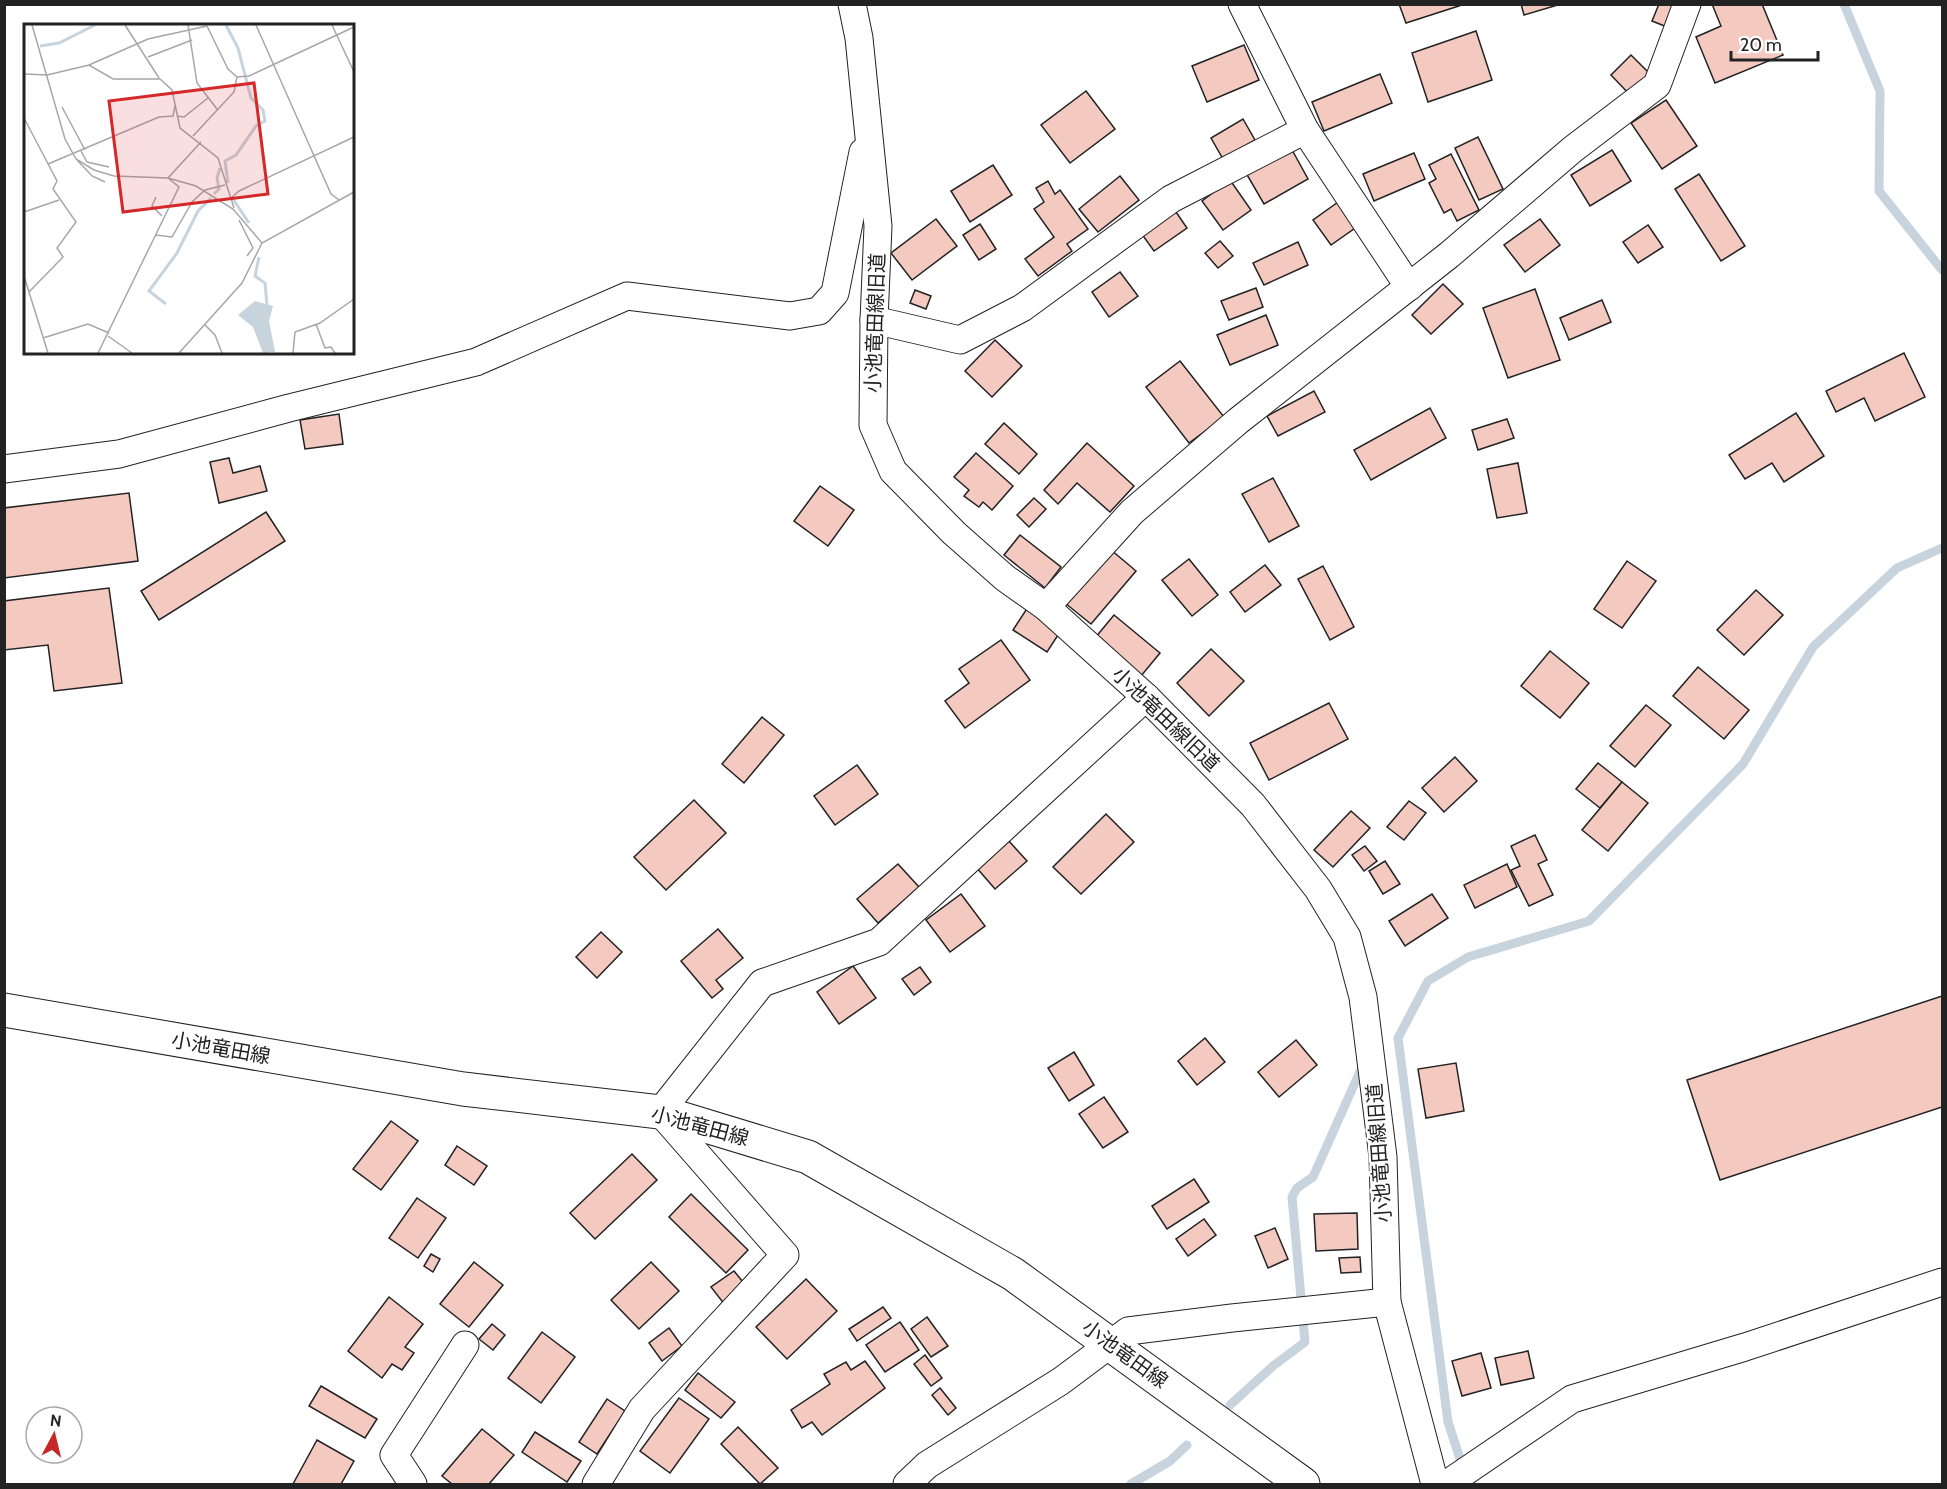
<svg xmlns="http://www.w3.org/2000/svg" width="1947" height="1489" font-family="Cabin,'Noto Sans JP',sans-serif">
<rect width="100%" height="100%" fill="#fff"/>
<g fill="none" stroke-linecap="round" stroke-linejoin="round">
<g stroke="#c7d3dd" stroke-width="9">
<path d="M1844 4 1880 91 1879 191 1942 270"/>
<path d="M1230 1405 1273 1366 1305 1342 1292 1197 1297 1188 1313 1177 1362 1067"/>
<path d="M1463 1468 1448 1422 1398 1038 1428 981 1468 957 1589 921 1743 764 1813 647 1897 568 1942 548"/>
<path d="M1131 1484 1170 1461 1187 1445"/>
</g>
</g>
<g fill="#f3c9c0" stroke="#222" stroke-width="1.5">
<path d="M1399 4H1465L1406 23Z"/>
<path d="M1521 4H1561L1524 15Z"/>
<path d="M1659 4H1681L1672 29 1652 21Z"/>
<path d="M1712 4H1762L1783 55 1715 83 1696 37 1721 26Z"/>
<path d="M1476 31 1492 80 1428 102 1412 53Z"/>
<path d="M1244 45 1259 80 1207 102 1192 66Z"/>
<path d="M1631 55 1651 75 1631 96 1611 75Z"/>
<path d="M1380 74 1392 103 1324 131 1312 102Z"/>
<path d="M1086 91 1115 129 1070 163 1041 125Z"/>
<path d="M1666 100 1697 146 1662 169 1631 123Z"/>
<path d="M1243 119 1255 140 1223 159 1211 138Z"/>
<path d="M1478 137 1503 189 1479 200 1455 148Z"/>
<path d="M1291 148 1308 179 1264 204 1246 173Z"/>
<path d="M1612 150 1631 181 1590 206 1571 175Z"/>
<path d="M1414 153 1425 179 1374 201 1363 174Z"/>
<path d="M1451 154 1479 210 1457 221 1451 209 1444 213 1429 183 1436 179 1429 165Z"/>
<path d="M993 165 1012 195 970 222 951 191Z"/>
<path d="M1699 174 1745 246 1721 261 1675 189Z"/>
<path d="M1120 176 1139 200 1098 232 1079 209Z"/>
<path d="M1230 180 1251 210 1223 230 1202 201Z"/>
<path d="M1048 181 1055 194 1060 190 1088 229 1067 244 1072 251 1038 276 1025 259 1054 237 1034 209 1044 202 1036 188Z"/>
<path d="M1341 200 1358 226 1331 245 1313 220Z"/>
<path d="M1174 209 1187 228 1154 251 1141 233Z"/>
<path d="M936 219 957 246 912 280 891 253Z"/>
<path d="M1540 219 1560 245 1525 272 1504 245Z"/>
<path d="M980 224 996 249 979 260 963 235Z"/>
<path d="M1648 225 1663 247 1638 263 1623 242Z"/>
<path d="M1220 241 1233 256 1218 268 1205 253Z"/>
<path d="M1298 242 1308 265 1264 285 1253 263Z"/>
<path d="M1120 272 1138 296 1109 317 1092 292Z"/>
<path d="M1443 284 1463 304 1431 334 1412 315Z"/>
<path d="M1256 288 1263 307 1229 320 1221 301Z"/>
<path d="M1535 289 1560 360 1508 378 1483 308Z"/>
<path d="M915 290 931 296 926 309 910 303Z"/>
<path d="M1602 300 1611 322 1569 340 1560 318Z"/>
<path d="M1266 315 1278 345 1230 365 1217 335Z"/>
<path d="M995 340 1022 366 992 397 965 371Z"/>
<path d="M1904 353 1925 397 1875 421 1864 398 1836 412 1826 391Z"/>
<path d="M1180 361 1224 417 1189 443 1146 387Z"/>
<path d="M1314 391 1325 412 1278 436 1267 416Z"/>
<path d="M1430 408 1446 438 1371 480 1354 450Z"/>
<path d="M1796 413 1824 456 1784 482 1772 463 1745 479 1729 455Z"/>
<path d="M339 414 343 444 305 449 300 420Z"/>
<path d="M1507 419 1514 438 1478 450 1472 430Z"/>
<path d="M1004 423 1037 454 1019 474 985 444Z"/>
<path d="M1087 443 1134 486 1110 512 1077 483 1058 504 1044 490Z"/>
<path d="M976 453 1013 486 992 510 983 502 979 507 964 496 969 490 954 477Z"/>
<path d="M229 458 233 473 260 466 267 491 219 503 210 462Z"/>
<path d="M1518 463 1527 513 1497 518 1487 469Z"/>
<path d="M1273 478 1299 526 1269 542 1242 494Z"/>
<path d="M820 486 854 510 828 546 794 521Z"/>
<path d="M129 493 138 561 4 578V508Z"/>
<path d="M1034 498 1046 509 1029 527 1017 515Z"/>
<path d="M266 512 285 541 159 620 141 591Z"/>
<path d="M1020 535 1061 567 1045 588 1004 555Z"/>
<path d="M1110 549 1136 571 1091 624 1065 603Z"/>
<path d="M1189 559 1218 595 1192 616 1162 580Z"/>
<path d="M1627 561 1656 581 1622 628 1594 609Z"/>
<path d="M1265 565 1281 585 1245 612 1230 592Z"/>
<path d="M1323 566 1354 627 1330 640 1298 579Z"/>
<path d="M109 588 122 683 54 691 48 645 4 650V601Z"/>
<path d="M1756 590 1783 615 1744 655 1717 630Z"/>
<path d="M1028 607 1062 629 1047 652 1013 630Z"/>
<path d="M1114 615 1160 653 1141 676 1095 638Z"/>
<path d="M1001 640 1030 680 965 728 945 701 969 683 959 669Z"/>
<path d="M1211 649 1244 681 1209 716 1177 683Z"/>
<path d="M1550 651 1589 683 1560 718 1521 686Z"/>
<path d="M1698 667 1749 710 1724 739 1673 696Z"/>
<path d="M1329 703 1348 739 1269 780 1250 743Z"/>
<path d="M1646 705 1671 725 1635 767 1610 746Z"/>
<path d="M762 717 784 735 744 783 722 764Z"/>
<path d="M1455 757 1477 781 1444 812 1422 788Z"/>
<path d="M1598 763 1622 782 1600 808 1576 789Z"/>
<path d="M857 765 878 794 835 825 814 796Z"/>
<path d="M1622 782 1648 803 1608 851 1582 830Z"/>
<path d="M694 800 726 833 666 890 634 857Z"/>
<path d="M1409 801 1426 813 1404 840 1387 827Z"/>
<path d="M1351 811 1370 828 1333 867 1314 850Z"/>
<path d="M1106 814 1134 842 1081 894 1053 867Z"/>
<path d="M1535 835 1547 860 1538 864 1553 895 1529 906 1511 870 1520 866 1511 846Z"/>
<path d="M1008 840 1027 861 995 889 976 867Z"/>
<path d="M1365 846 1377 861 1364 871 1352 855Z"/>
<path d="M1385 861 1400 884 1383 894 1369 871Z"/>
<path d="M898 864 919 887 878 923 857 899Z"/>
<path d="M1507 864 1517 887 1475 908 1464 885Z"/>
<path d="M961 894 985 926 950 952 926 920Z"/>
<path d="M1432 894 1448 918 1405 946 1389 921Z"/>
<path d="M718 929 743 958 716 980 723 989 712 998 681 961Z"/>
<path d="M601 932 622 952 597 978 576 957Z"/>
<path d="M853 966 876 998 839 1024 817 992Z"/>
<path d="M920 967 931 982 914 995 902 979Z"/>
<path d="M1942 996V1107L1720 1180 1687 1080Z"/>
<path d="M1205 1038 1225 1062 1197 1085 1178 1061Z"/>
<path d="M1296 1040 1317 1065 1279 1097 1258 1072Z"/>
<path d="M1074 1052 1094 1085 1069 1101 1048 1068Z"/>
<path d="M1456 1063 1464 1111 1426 1118 1418 1069Z"/>
<path d="M1104 1097 1128 1132 1103 1148 1079 1114Z"/>
<path d="M391 1121 418 1141 381 1190 353 1169Z"/>
<path d="M457 1146 487 1166 474 1185 445 1165Z"/>
<path d="M632 1154 657 1180 595 1239 570 1213Z"/>
<path d="M1194 1179 1209 1202 1167 1229 1152 1206Z"/>
<path d="M691 1194 748 1250 726 1273 669 1217Z"/>
<path d="M417 1198 446 1218 418 1258 389 1238Z"/>
<path d="M1357 1213 1358 1249 1316 1251 1314 1214Z"/>
<path d="M1204 1219 1216 1235 1188 1256 1176 1239Z"/>
<path d="M1275 1228 1288 1259 1268 1268 1255 1236Z"/>
<path d="M431 1254 440 1259 433 1272 424 1266Z"/>
<path d="M1360 1257 1361 1272 1341 1273 1339 1258Z"/>
<path d="M474 1262 503 1285 469 1327 440 1304Z"/>
<path d="M651 1262 679 1291 639 1329 611 1300Z"/>
<path d="M734 1271 747 1287 725 1305 711 1287Z"/>
<path d="M806 1279 837 1311 787 1359 756 1327Z"/>
<path d="M389 1297 423 1324 405 1347 414 1353 402 1370 392 1364 382 1378 348 1351Z"/>
<path d="M883 1307 891 1318 857 1341 849 1329Z"/>
<path d="M927 1317 948 1346 931 1357 911 1329Z"/>
<path d="M900 1322 919 1350 885 1372 866 1345Z"/>
<path d="M492 1324 505 1335 493 1350 479 1339Z"/>
<path d="M669 1328 682 1346 662 1361 649 1343Z"/>
<path d="M542 1332 575 1357 541 1403 508 1378Z"/>
<path d="M1528 1351 1534 1378 1501 1385 1495 1358Z"/>
<path d="M1481 1353 1491 1388 1462 1396 1452 1361Z"/>
<path d="M925 1355 942 1378 931 1386 914 1364Z"/>
<path d="M865 1361 885 1388 822 1435 812 1422 802 1428 791 1410 830 1384 824 1374 846 1362 851 1370Z"/>
<path d="M698 1373 735 1402 721 1418 685 1390Z"/>
<path d="M321 1386 377 1419 365 1438 309 1406Z"/>
<path d="M940 1388 956 1408 948 1415 932 1395Z"/>
<path d="M679 1398 709 1419 670 1473 640 1451Z"/>
<path d="M607 1399 625 1411 597 1454 579 1442Z"/>
<path d="M738 1427 778 1468 760 1484 721 1444Z"/>
<path d="M482 1429 514 1455 489 1484H452L442 1476Z"/>
<path d="M535 1432 581 1461 567 1482 522 1452Z"/>
<path d="M317 1440 354 1461 341 1484H293Z"/>
</g>
<g fill="none" stroke-linecap="round" stroke-linejoin="round">
<defs>
<g id="minor">
<path d="M852 4 859 38 878 226 874 320 873 425 893 471 954 533 1005 578 1046 607 1146 697 1253 805 1318 889 1347 937 1363 997 1383 1157 1387 1302 1435 1484"/>
<path d="M1242 4 1305 130 1409 287"/>
<path d="M874 320 960 340 1022 308 1171 199 1305 130"/>
<path d="M4 469 119 454 289 408 476 362 627 296 790 316 819 311 835 293 863 152"/>
<path d="M1046 607 1132 512 1238 421 1449 255 1573 149 1657 85 1687 4"/>
<path d="M413 1484 394 1455 465 1345"/>
<path d="M596 1484 642 1409 785 1255 660 1112 762 983 879 942 1146 697"/>
<path d="M907 1484 927 1465 1061 1381 1128 1331 1232 1318 1387 1302"/>
<path d="M1447 1484 1572 1399 1745 1347 1942 1282"/>
</g>
<path id="secondary" d="M4 1010 463 1089 660 1112 808 1157 1013 1274 1303 1484"/>
</defs>
<use href="#minor" stroke="#222" stroke-width="29"/>
<use href="#secondary" stroke="#222" stroke-width="35"/>
<use href="#minor" stroke="#fff" stroke-width="27"/>
<use href="#secondary" stroke="#fff" stroke-width="33"/>
</g>
<g text-anchor="middle" stroke-width="4.5" stroke-linejoin="round" paint-order="stroke">
<g font-size="20" fill="#222" stroke="#fff">
<text transform="translate(875 323) rotate(-88)" y="7">小池竜田線旧道</text>
<text transform="translate(1166 719) rotate(44)" y="7">小池竜田線旧道</text>
<text transform="translate(221 1048) rotate(10)" y="7">小池竜田線</text>
<text transform="translate(700 1126) rotate(15)" y="7">小池竜田線</text>
<text transform="translate(1379 1153) rotate(-94)" y="7">小池竜田線旧道</text>
<text transform="translate(1125 1354) rotate(36)" y="7">小池竜田線</text>
</g>
</g>
<g transform="translate(24 24)">
<rect width="330" height="330" fill="#fff"/>
<path d="M231 277 249 282 245 297 251 328 239 329 229 303 214 291Z" fill="#c7d3dd"/>
<path fill="none" stroke="#c7d3dd" stroke-width="3" d="M202 1 214 24 227 74 239 86 241 97 232 102 212 131 201 137 204 159M16 22 35 19 71 1M190 170 195 165 193 154 196 144M209 175 225 199M235 233 231 252 241 259 243 281M142 280 125 267 153 229 174 187 187 174"/>
<path fill="none" stroke="#a7a7a7" stroke-width="1.5" d="M8 1 41 115 52 135 70 146 90 152 144 154 172 162 209 185 238 219M101 1 135 54M164 1 173 59 193 85M232 1 307 170 315 176M308 1 330 48M183 2 204 45 213 53M124 33 168 16M65 41 124 15 183 2M0 50 23 51 65 41 89 55H136L148 66 156 104 194 134 210 184M213 53 225 52 330 3M38 83 61 126M153 92 160 93 184 74M0 94 33 157 29 165 52 198 33 224 39 233 5 268M169 112 210 68 213 53M57 127 63 138 85 143M53 136 68 152 81 158M24 140 135 93 149 92 151 82M132 173 128 182 138 192M206 175 215 167 330 113M0 188 35 176M215 196 229 224 223 232M131 211 148 213 168 178 181 166 201 161M0 252 24 329M292 300 301 324 307 323 311 329M181 301 191 311 198 329M84 312 108 329M19 314 64 300 85 309M74 329 155 163 144 154 177 118M155 329 218 259 238 219 330 168M269 329 271 308 296 299 330 275"/>
<path fill="#d62828" fill-opacity="0.15" stroke="#d62828" stroke-width="3" d="M230 59 244 170 99 188 85 77Z"/>
<rect width="330" height="330" fill="none" stroke="#222" stroke-width="3"/>
</g>
<rect width="1947" height="1489" fill="none" stroke="#222222" stroke-width="12"/>
<g transform="translate(54 1435) rotate(7)"><circle r="28" fill="#ffffff" stroke="#a7a7a7" stroke-width="1.5"/>
<path d="M0-4.5L10 22L0 15L-10 22Z" fill="#c62828"/>
<text y="-9" font-size="16" font-weight="bold" text-anchor="middle" fill="#222222">N</text>
</g>
<path d="M1731 51v9h87v-9" fill="none" stroke="#222222" stroke-width="3"/>
<text x="1740" y="51" font-size="18" fill="#222222" stroke="#ffffff" stroke-width="4.5" paint-order="stroke">20 m</text>
</svg>
